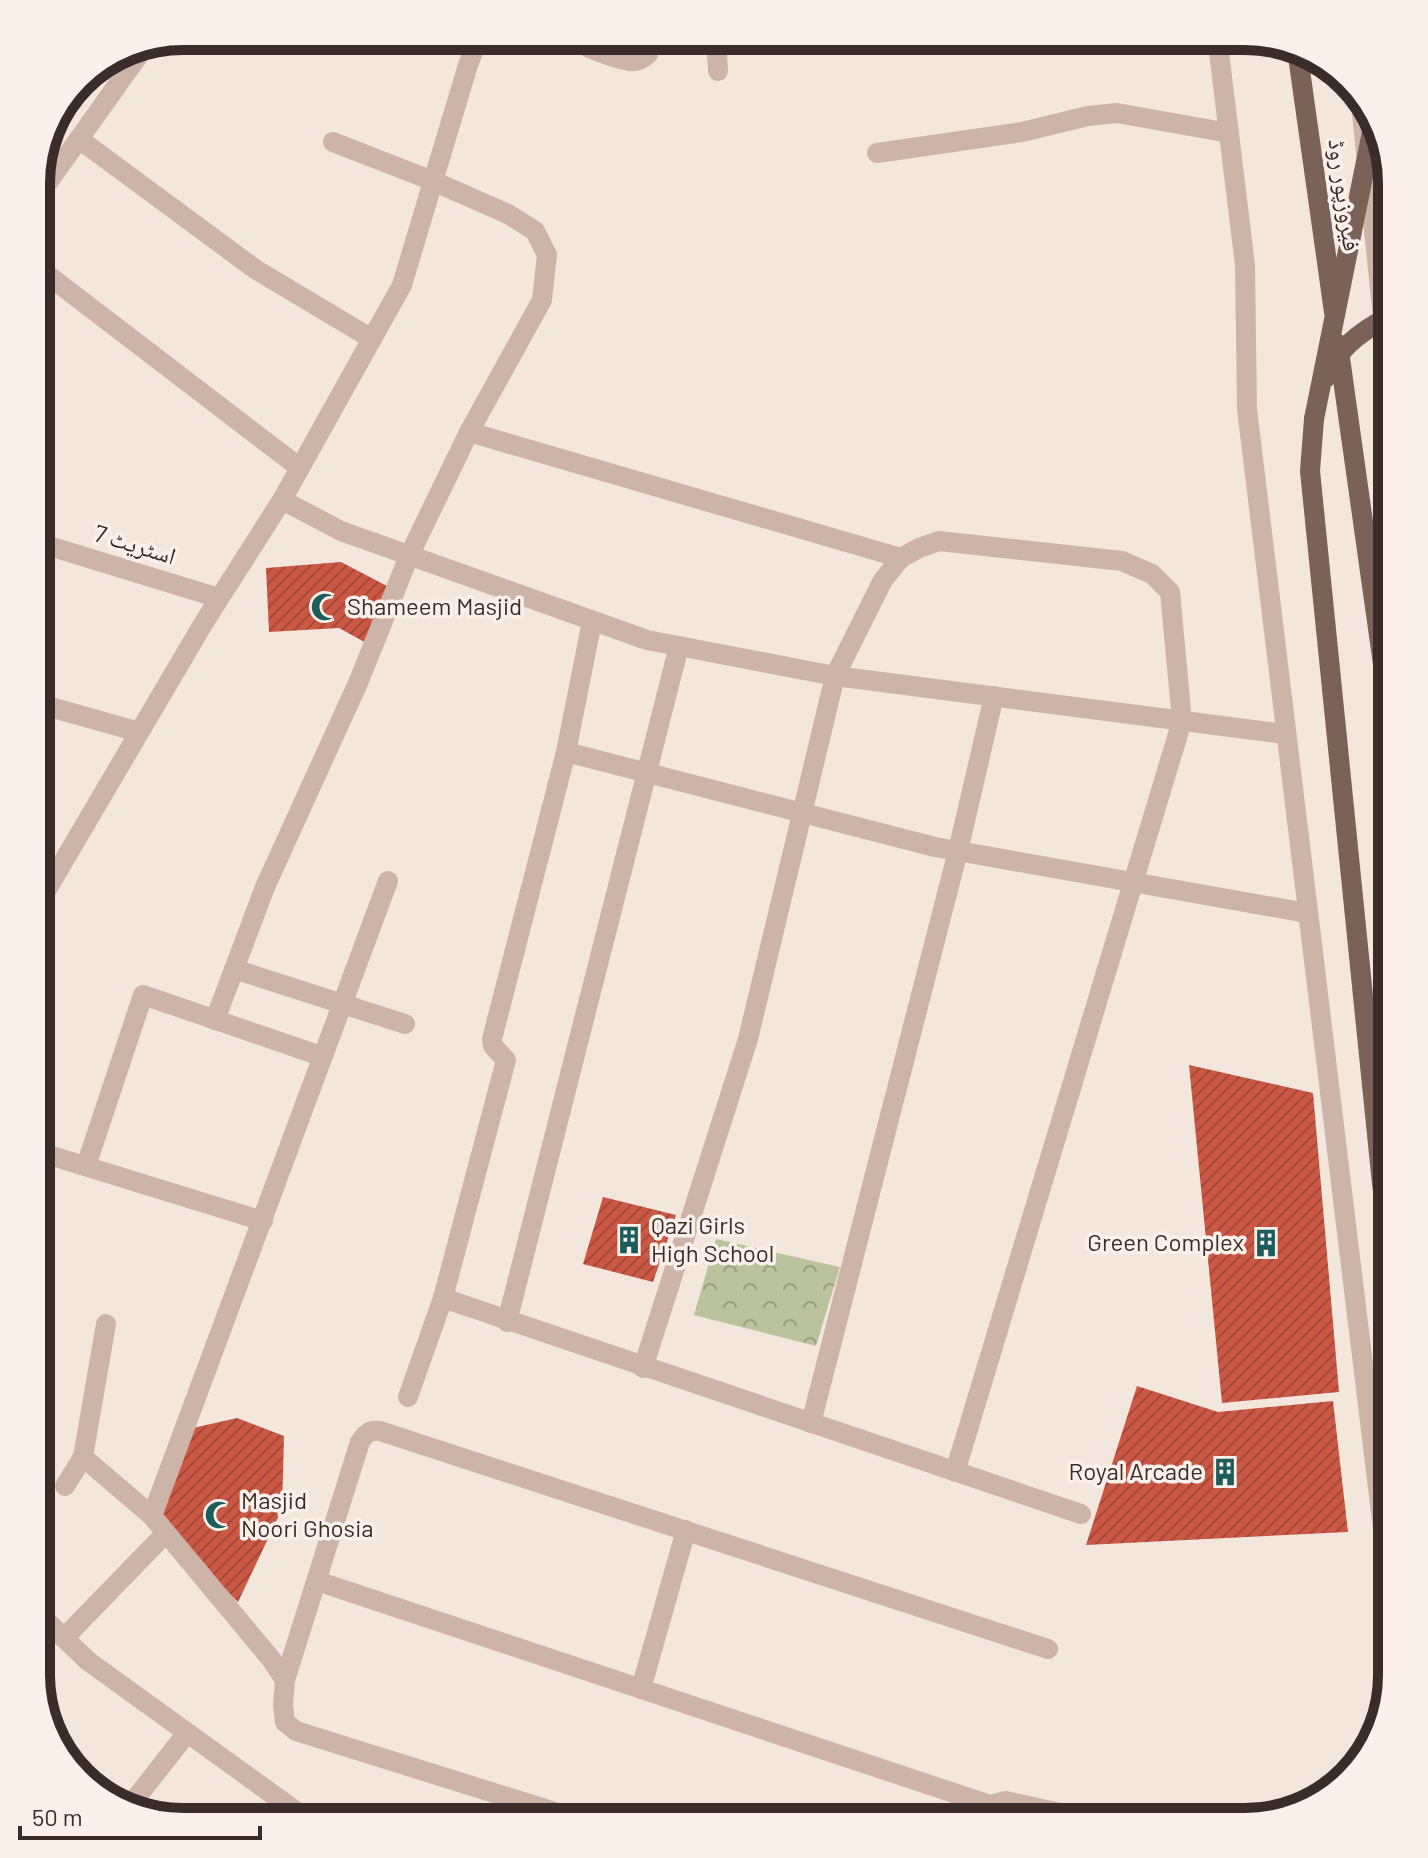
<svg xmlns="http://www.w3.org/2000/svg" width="1428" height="1858" font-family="Barlow,'Noto Naskh Arabic',sans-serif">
<defs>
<pattern id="park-crowns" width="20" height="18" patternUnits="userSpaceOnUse" patternTransform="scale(2)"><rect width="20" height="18" fill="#bac39c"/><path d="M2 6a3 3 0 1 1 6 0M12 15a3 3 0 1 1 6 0" fill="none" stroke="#989f7f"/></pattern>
<pattern id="building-hatch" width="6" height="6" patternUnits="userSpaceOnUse" patternTransform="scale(2)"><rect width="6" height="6" fill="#ca5844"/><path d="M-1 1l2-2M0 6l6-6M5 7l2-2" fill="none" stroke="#a54939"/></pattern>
</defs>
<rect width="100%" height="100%" fill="#f3e7dd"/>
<path fill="url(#park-crowns)" d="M716 1239 840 1267 816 1346 694 1315Z"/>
<g fill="url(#building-hatch)">
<path d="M341 562 389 587 368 644 339 628 269 632 266 568Z"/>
<path d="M1189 1065 1313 1093 1339 1392 1222 1403Z"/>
<path d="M603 1197 676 1215 653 1282 583 1264Z"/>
<path d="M1137 1386 1218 1412 1333 1401 1348 1532 1086 1545Z"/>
<path d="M237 1418 284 1436 282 1509 238 1602 157 1522 193 1428Z"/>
</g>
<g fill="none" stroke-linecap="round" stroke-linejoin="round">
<g stroke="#ccb5a8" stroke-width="20">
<path d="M571 36C578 46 616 59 630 61 638 62 643 59 648 54L647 36"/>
<path d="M716 36 718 71"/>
<path d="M1217 36 1245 265 1247 409 1392 1603"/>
<path d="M1360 94 1392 406"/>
<path d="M79 139 255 269 372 339"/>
<path d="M877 153 1022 132 1088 116 1117 113 1229 133"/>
<path d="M36 199 141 52"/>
<path d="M36 266 300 468"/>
<path d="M469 432 901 558"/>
<path d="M282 500 341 531 647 640 835 676 1285 734"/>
<path d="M36 542 219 598"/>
<path d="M36 703 139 732"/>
<path d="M566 752 935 847 1307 913"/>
<path d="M36 861 60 868"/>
<path d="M388 881 152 1516 271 1659 285 1680 283 1705 285 1722 296 1731 587 1822"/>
<path d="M36 908 203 624 282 500 402 285 468 65 479 36"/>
<path d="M234 969 405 1024"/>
<path d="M215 1020 265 887 358 683 409 556 469 432 542 300 547 255 535 231 508 214 433 181 333 142"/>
<path d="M36 1151 263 1221"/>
<path d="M86 1166 143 995 321 1056"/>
<path d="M443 1298 1081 1514"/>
<path d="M507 1322 679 646"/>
<path d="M643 1368 748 1039 835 676 883 580 901 558 919 548 939 541 1122 561 1152 574 1170 592 1182 721 955 1472"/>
<path d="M408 1397 443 1298 506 1060 493 1046 492 1039 566 752 592 621"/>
<path d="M811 1423 958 851 994 696"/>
<path d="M83 1457 152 1516"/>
<path d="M65 1486 83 1457 106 1324"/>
<path d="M317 1581 990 1805 1006 1801 1101 1822"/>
<path d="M36 1611 88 1661 311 1822"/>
<path d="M64 1638 165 1534"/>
<path d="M285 1680 360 1442C366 1433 369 1430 380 1431L1048 1649"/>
<path d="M641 1689 686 1530"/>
<path d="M128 1808 187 1733"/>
</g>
<g stroke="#7b6259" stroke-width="20">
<path d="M1297 49 1334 312"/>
<path d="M1338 344 1392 728"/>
<path d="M1314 419 1310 471 1382 1184 1392 1257"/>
</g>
<g stroke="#7b6259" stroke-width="20">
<path d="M1327 377C1336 348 1366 328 1392 315"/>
<path d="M1314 419 1374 122"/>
</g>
</g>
<defs>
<symbol id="mosque-bare" viewBox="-9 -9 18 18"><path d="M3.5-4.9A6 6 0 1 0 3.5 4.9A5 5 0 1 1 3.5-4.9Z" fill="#1c5c5a" stroke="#fbf1ea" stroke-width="2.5" paint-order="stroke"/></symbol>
<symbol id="building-bare" viewBox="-9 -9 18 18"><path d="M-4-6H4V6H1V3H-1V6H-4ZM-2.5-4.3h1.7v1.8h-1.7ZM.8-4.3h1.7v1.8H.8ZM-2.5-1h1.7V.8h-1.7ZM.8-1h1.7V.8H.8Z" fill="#1c5c5a" stroke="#fbf1ea" stroke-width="2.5" paint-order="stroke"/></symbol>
</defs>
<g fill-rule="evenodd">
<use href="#mosque-bare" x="305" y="587" width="40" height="40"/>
<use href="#building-bare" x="609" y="1220" width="40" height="40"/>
<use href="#building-bare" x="1246" y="1223" width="40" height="40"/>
<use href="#building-bare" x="1205" y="1452" width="40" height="40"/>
<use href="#mosque-bare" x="199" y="1495" width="40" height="40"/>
</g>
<g text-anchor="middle" stroke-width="7" stroke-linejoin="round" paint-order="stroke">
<g font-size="24" fill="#392c29" stroke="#fbf1ea">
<text transform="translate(1344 195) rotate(82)" y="8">فیروزپور روڈ</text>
<text transform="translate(135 545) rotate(17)" y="8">اسٹریٹ 7</text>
</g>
<g font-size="24" fill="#392c29" stroke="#fbf1ea" text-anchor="start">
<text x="347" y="615">Shameem Masjid</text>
<text x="651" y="1234">Qazi Girls<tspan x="651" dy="28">High School</tspan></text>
<text x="1244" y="1251" text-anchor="end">Green Complex</text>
<text x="1203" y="1480" text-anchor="end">Royal Arcade</text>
<text x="241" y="1509">Masjid<tspan x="241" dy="28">Noori Ghosia</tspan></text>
</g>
</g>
<path d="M0 0H1428V1858H0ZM183 50H1245A133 133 0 0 1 1378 183V1675A133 133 0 0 1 1245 1808H183A133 133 0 0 1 50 1675V183A133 133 0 0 1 183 50Z" fill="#fbf1ea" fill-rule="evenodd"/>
<path fill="none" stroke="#392c29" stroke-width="10" d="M183 50H1245A133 133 0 0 1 1378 183V1675A133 133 0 0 1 1245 1808H183A133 133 0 0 1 50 1675V183A133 133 0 0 1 183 50Z"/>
<path d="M20 1826v12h240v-12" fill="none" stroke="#392c29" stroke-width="4"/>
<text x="32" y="1826" font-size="24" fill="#392c29" stroke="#fbf1ea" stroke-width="6" paint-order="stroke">50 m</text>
</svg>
